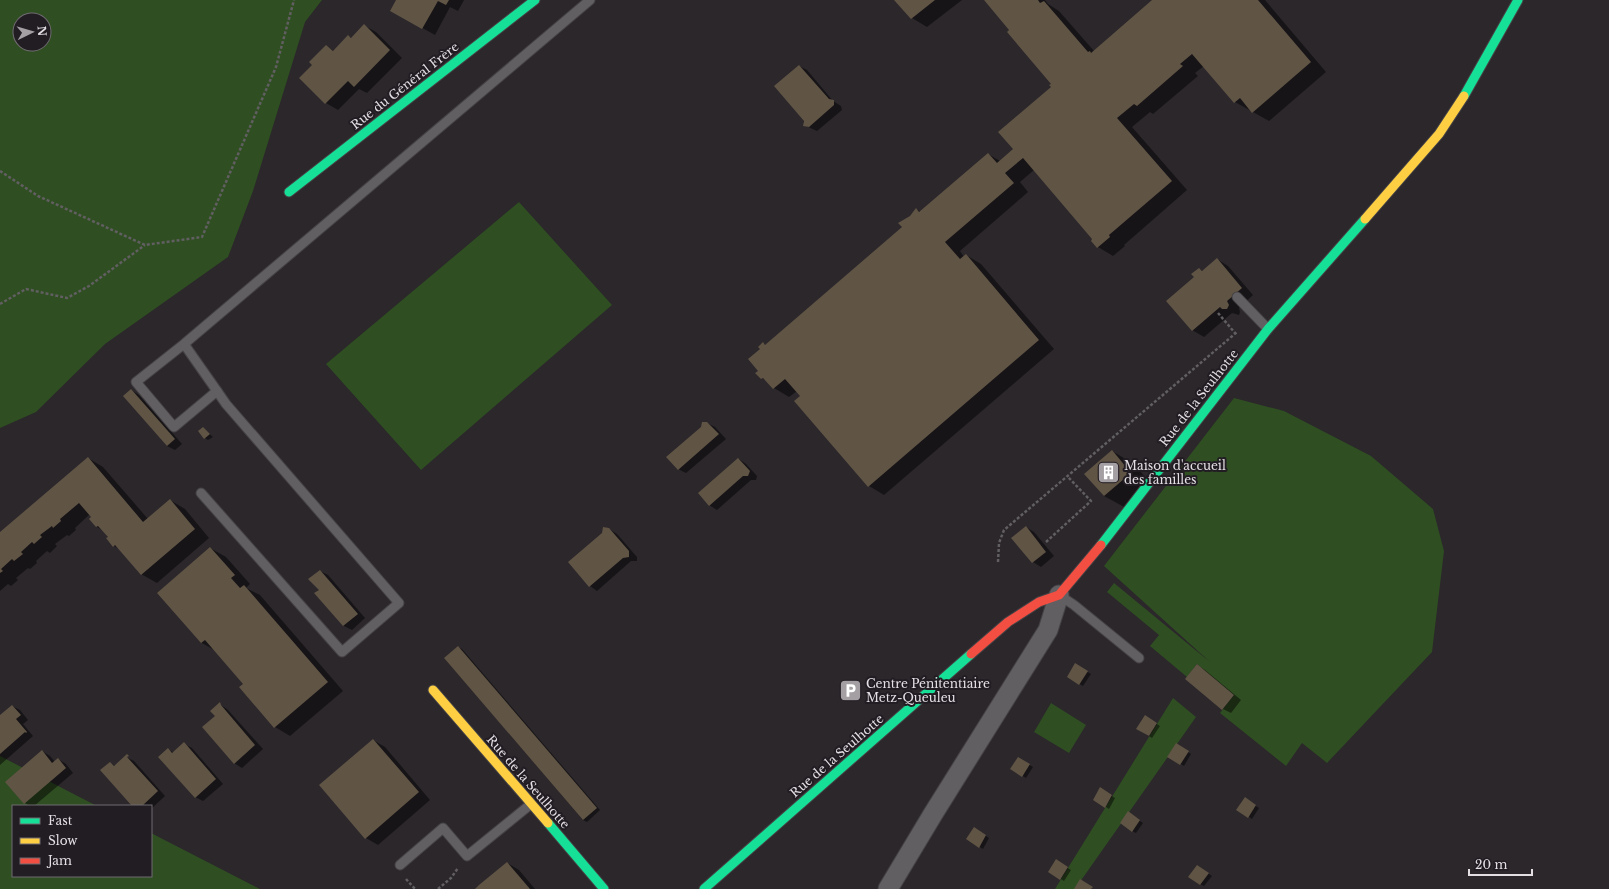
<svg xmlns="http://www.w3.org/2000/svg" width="1609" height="889" font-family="'Libre Baskerville',serif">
<rect width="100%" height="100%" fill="#2b272b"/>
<g fill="#2f4e22" fill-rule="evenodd">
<path d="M0 0H322L305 22 253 191 228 257 105 344 36 412 0 428ZM20 20H44V44H20Z"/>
<path d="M519 202 612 305 421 470 326 364Z"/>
<path d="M1234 398 1284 411 1371 456 1433 509 1444 551 1432 652 1327 763 1302 743 1286 766 1220 713 1234 695 1197 664 1187 677 1150 646 1159 635 1107 592 1114 583 1210 662 1104 566Z"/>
<path d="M1173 698 1196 717 1075 889H1055Z"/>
<path d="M1051 703 1086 725 1069 753 1034 732Z"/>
<path d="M0 756 97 806H13V876H151V833L260 889H0Z"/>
</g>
<g fill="#0007">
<path d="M397 0H464L458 11 450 7 435 35 392 11Z"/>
<path d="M896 0H962L927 27 912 18Z"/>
<path d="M985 0H1045L1048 4 1059 11 1094 51 1153 0H1265L1326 72 1269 121 1235 102 1204 66 1195 73 1198 76 1153 114 1150 112 1132 127 1187 190 1124 245 1125 246 1113 256 1098 247 1093 239 1034 170 1020 182 1028 192 960 251 964 257 966 255 981 264 1054 349 884 495 869 486 797 391 789 397 774 388 769 382 762 378 759 371 761 349 763 344 766 345 903 227 916 209 921 212 988 154 1000 161 1015 149 1052 87V84L1011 30Z"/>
<path d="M365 26 376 32 402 58 367 93 359 89 338 110 326 103 300 78 314 65 326 46 334 51 348 36 352 38Z"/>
<path d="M799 66 807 70 833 101 841 106 842 110 817 131 804 125Z"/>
<path d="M1217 259 1228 266 1253 295 1239 308 1240 312 1239 315 1232 313 1204 337 1192 330 1196 277 1199 269 1203 271Z"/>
<path d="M131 390 139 395 182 444 175 450 167 446Z"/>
<path d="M707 423 715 427 726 439 686 473 678 469Z"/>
<path d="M203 428 213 437 208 440 205 438Z"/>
<path d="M1112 451 1134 464 1153 486 1126 508 1104 496 1086 474Z"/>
<path d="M88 458 103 467 148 519 170 500 185 509 209 538 157 583 141 574 121 550 114 546 104 531 97 527 90 519 92 517 90 514 75 528 76 530 69 536 67 535 55 544 57 546 50 553 47 551 36 561 37 563 30 569 28 568 16 578 18 580 11 586 8 584 0 591V534Z"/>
<path d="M739 459 746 464 757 476 756 480H751L717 510 709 505Z"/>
<path d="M1026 527 1034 532 1054 556 1041 567 1033 562 1013 538Z"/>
<path d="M609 529 617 534 637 557V561H631L597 591 590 586Z"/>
<path d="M210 548 226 557 250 584 246 588 260 595 343 691 290 736 275 727 245 684 216 651 202 643 158 593Z"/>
<path d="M320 571 328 575 365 618 352 630 344 626 316 594 320 590Z"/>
<path d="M458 647 462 649 600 810 587 822 583 820 445 659Z"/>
<path d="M1076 665 1091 674 1083 686 1068 677Z"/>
<path d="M1197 666 1205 670 1241 700 1231 713 1223 709Z"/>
<path d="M219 704 227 709 263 749 242 768 234 763 216 716Z"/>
<path d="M12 706 20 710 28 720 23 724 33 736 0 765V716Z"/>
<path d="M1145 717 1160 726 1152 738 1138 729Z"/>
<path d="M373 740 385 747 430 800 378 845 366 838Z"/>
<path d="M184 744 192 748 223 784 203 801 195 797 168 749 174 753Z"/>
<path d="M1176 744 1191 754 1184 766 1168 756Z"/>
<path d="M42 751 50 756 55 762 58 759 66 764 73 773 34 806H30L25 803Z"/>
<path d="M126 757 134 761 165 796 151 809V806H133L110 763 116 766Z"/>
<path d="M1018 758 1033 767 1026 778 1011 769Z"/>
<path d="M1101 789 1115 798 1109 809 1094 799Z"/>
<path d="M1248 801 1259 808 1252 819 1238 809Z"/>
<path d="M1131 815 1143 823 1136 833 1132 831Z"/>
<path d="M974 828 989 838 983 849 967 839Z"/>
<path d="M1056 861 1071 870 1064 881 1049 871Z"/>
<path d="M507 863 519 870 535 889H476Z"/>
<path d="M1200 868 1212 876 1204 886 1200 884Z"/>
</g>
<g fill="#605445">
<path d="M396 0H449L446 5 438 1 422 29 390 11Z"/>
<path d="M894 0H935L911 19Z"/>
<path d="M984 0H1038L1040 3 1044 1 1088 52 1090 51 1091 53 1152 0H1258L1311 62 1252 113 1240 98 1234 103 1192 54 1180 64 1183 66 1137 106 1134 104 1117 118 1172 181 1109 235 1110 237 1097 248 1091 241 1092 239 1023 158 1005 173 1014 183 945 242 960 259 966 254 1039 340 868 487 794 401 800 396 785 379 773 389 763 378 761 379 755 373 758 371 748 359 760 349 758 347 763 342 765 345 902 227 898 223 910 216 916 208 919 212 988 153 997 163 1013 149 998 132 1051 87 1049 85 1051 84 1007 32 1009 30Z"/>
<path d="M364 24 390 50 354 87 348 81 325 104 299 78 312 65 309 62 326 45 333 51 348 35 351 38Z"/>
<path d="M799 65 829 99 834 100V105L809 127 803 126 804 121 774 86Z"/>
<path d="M1217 258 1242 288 1227 301 1229 305 1227 309H1222L1220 307 1192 331 1166 301 1194 277 1191 274 1199 268 1202 271Z"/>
<path d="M131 389 175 439 167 446 123 396Z"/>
<path d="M702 422H707L719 434 678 470 666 457 701 427Z"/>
<path d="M203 427 210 434 204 439 198 431Z"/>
<path d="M1112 450 1131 473 1104 496 1084 474Z"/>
<path d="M88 457 143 522 170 499 195 529 141 575 115 545 113 547 106 538 108 537 98 526 96 527 89 519 91 517 79 503 60 519 61 521 53 528 52 526 40 535 42 537 34 544 32 542 21 552 23 554 14 561 12 559 1 569 3 571 0 573V532Z"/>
<path d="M738 458 750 471 748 476H743L709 506 698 493Z"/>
<path d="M1026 526 1046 552 1032 563 1011 538Z"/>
<path d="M603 527 609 528 629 551V557L623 558 589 587 568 562 602 533Z"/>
<path d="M210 547 235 575 231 578 240 588 244 585 328 682 274 728 239 687 243 684 205 640 201 643 157 593Z"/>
<path d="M320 570 358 614 343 626 314 593 319 590 308 579Z"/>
<path d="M458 646 597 808 583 820 444 658Z"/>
<path d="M1075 663 1088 671 1079 685 1067 677Z"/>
<path d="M1197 664 1234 695 1222 710 1185 679Z"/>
<path d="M220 702 221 705 255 745 234 764 202 727 215 716 210 711Z"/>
<path d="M12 705 21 715 16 719 27 732 26 733 25 732 0 754V715Z"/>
<path d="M1145 715 1157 723 1149 736 1136 729Z"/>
<path d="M373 739 419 792 365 839 319 785Z"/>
<path d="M184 742 216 779 195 798 158 757 168 748 172 753Z"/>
<path d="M1176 743 1189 751 1180 765 1167 757Z"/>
<path d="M42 750 52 763 58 758 66 768 24 804 5 782Z"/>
<path d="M127 754 129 756 127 757 158 791 142 806H132L100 770 110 762 114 766Z"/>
<path d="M1018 757 1030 764 1022 777 1010 769Z"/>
<path d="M1100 787 1112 795 1105 808 1093 800Z"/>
<path d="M1245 797 1256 805 1248 818 1236 810Z"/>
<path d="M1128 811 1140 820 1132 832 1120 823Z"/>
<path d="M974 827 986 835 979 848 966 839Z"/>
<path d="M1056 859 1068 867 1060 880 1048 872Z"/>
<path d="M507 862 530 889H475L479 885Z"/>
<path d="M1197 865 1209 873 1200 885 1188 877Z"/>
<path d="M1080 879 1093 887 1091 889H1074Z"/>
</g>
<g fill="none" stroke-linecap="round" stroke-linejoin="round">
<defs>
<g id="lane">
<path d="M1237 297 1268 329"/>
<path d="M184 344 217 391 174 427 136 382 184 344 590 0"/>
<path d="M201 493 342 652 399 603 226 404 217 391"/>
<path d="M1059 595 1074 605 1139 658"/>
<path d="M400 865 443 828 467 856 531 804"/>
</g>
<path id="street" d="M888 889 933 814 1048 630 1059 595"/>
<g id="fast">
<path d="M1464 96 1518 0"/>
<path d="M289 192 535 0"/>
<path d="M1101 545 1268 329 1365 219"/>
<path d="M548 823 604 889"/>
<path d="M704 889 971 654"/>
</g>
<g id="slow">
<path d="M1365 219 1439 134 1464 96"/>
<path d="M433 690 548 823"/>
</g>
<path id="jam" d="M971 654 1008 622 1039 602 1059 595 1101 545"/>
</defs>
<use href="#lane" stroke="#454245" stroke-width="11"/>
<use href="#street" stroke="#454245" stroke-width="21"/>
<use href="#fast" stroke="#454245" stroke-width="11"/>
<use href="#slow" stroke="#454245" stroke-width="11"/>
<use href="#jam" stroke="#454245" stroke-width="11"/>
<g stroke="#615f61" stroke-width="2.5" stroke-dasharray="3 2" stroke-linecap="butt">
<path d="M0 171 38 196 145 245 202 237 276 67 294 0"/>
<path d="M0 304 26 289 67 298 89 286 145 245"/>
<path d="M1218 313 1235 333"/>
<path d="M1046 542 1091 501 1068 477"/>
<path d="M998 562 999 543 1004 530 1237 332"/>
<path d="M406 879 415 889"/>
<path d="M438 889 451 878 458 868"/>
</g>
<use href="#lane" stroke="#625f62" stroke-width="9"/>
<use href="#street" stroke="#625f62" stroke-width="19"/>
<use href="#fast" stroke="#16e098" stroke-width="9"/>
<use href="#slow" stroke="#ffcf43" stroke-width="9"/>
<use href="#jam" stroke="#f24e42" stroke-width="9"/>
</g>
<defs>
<symbol id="building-square" viewBox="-11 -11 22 22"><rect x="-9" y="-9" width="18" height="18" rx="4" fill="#a39fa3" stroke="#221c23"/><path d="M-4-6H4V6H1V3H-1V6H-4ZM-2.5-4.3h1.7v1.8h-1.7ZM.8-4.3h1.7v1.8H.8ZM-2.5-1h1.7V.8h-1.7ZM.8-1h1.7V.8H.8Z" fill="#fff"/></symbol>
<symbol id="parking-square" viewBox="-11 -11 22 22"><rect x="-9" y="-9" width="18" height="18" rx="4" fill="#a39fa3" stroke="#221c23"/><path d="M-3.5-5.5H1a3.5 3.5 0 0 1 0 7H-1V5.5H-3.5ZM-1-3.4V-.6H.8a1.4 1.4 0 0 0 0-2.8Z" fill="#fff"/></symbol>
</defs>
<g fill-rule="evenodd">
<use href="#building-square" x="1096" y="460" width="25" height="25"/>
<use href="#parking-square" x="838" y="678" width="25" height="25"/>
</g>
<g text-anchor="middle" stroke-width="4" stroke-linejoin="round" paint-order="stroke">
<g font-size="12" fill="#e3dfe3" stroke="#221c23">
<text transform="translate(405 86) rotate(-38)" y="4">Rue du Général Frère</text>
<text transform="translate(1199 398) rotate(-52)" y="4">Rue de la Seulhotte</text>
<text transform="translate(837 756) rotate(-41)" y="4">Rue de la Seulhotte</text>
<text transform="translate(528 782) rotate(49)" y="4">Rue de la Seulhotte</text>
</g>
<g font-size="12" fill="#e3dfe3" stroke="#221c23" text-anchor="start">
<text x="1124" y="470">Maison d'accueil<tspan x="1124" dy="14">des familles</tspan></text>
<text x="866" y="688">Centre Pénitentiaire<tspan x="866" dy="14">Metz-Queuleu</tspan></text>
</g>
</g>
<rect x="12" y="805" width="140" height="72" fill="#221c23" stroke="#6f6a70"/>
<rect x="20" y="818" width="20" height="6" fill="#16e098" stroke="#6f6a70"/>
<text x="48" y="825" font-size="12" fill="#e3dfe3">Fast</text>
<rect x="20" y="838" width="20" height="6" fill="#ffcf43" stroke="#6f6a70"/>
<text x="48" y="845" font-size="12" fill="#e3dfe3">Slow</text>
<rect x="20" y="858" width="20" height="6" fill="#f24e42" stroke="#6f6a70"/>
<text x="48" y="865" font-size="12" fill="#e3dfe3">Jam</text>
<g transform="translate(32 32) rotate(85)"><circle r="19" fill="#221c23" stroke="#6f6a70"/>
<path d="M0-3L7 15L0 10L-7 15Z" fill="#a39fa3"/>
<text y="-6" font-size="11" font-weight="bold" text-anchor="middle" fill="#e3dfe3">N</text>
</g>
<path d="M1469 869v6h63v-6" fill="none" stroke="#e3dfe3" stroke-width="2"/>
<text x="1475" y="869" font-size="12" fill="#e3dfe3" stroke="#221c23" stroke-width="3" paint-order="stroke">20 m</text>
</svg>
